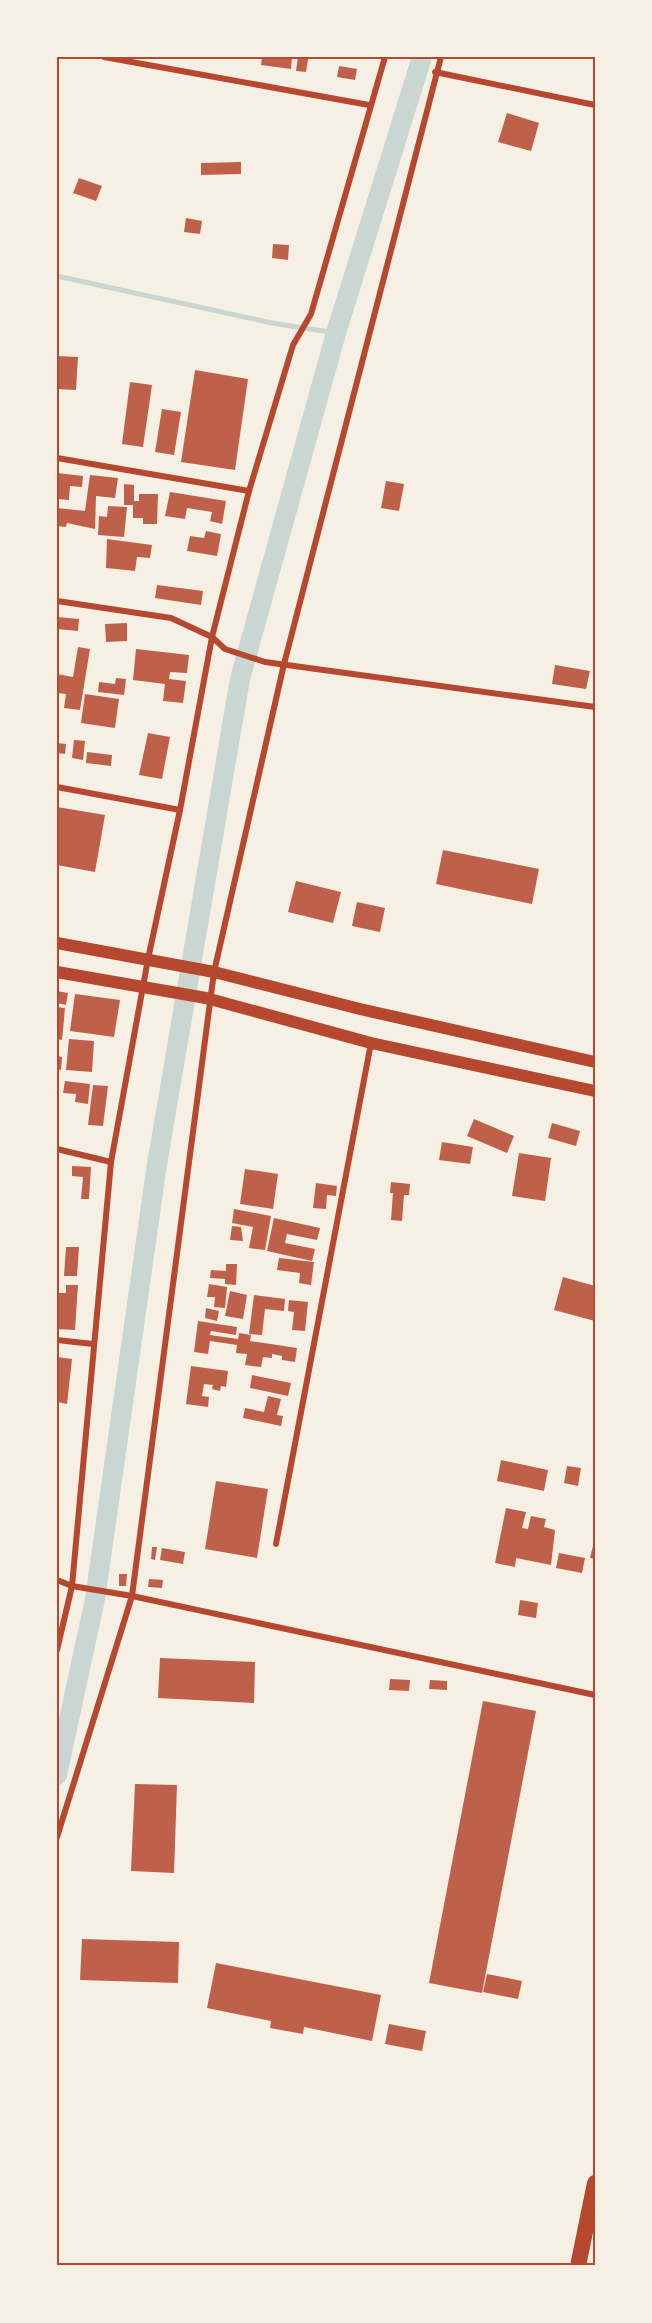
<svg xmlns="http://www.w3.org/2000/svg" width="652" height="2323" font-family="'Libre Baskerville',serif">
<rect width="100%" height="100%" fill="#f6efe4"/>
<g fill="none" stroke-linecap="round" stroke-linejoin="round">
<path stroke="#c9d6d2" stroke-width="5" d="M57 276 272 323 336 333"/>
<path stroke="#c9d6d2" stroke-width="20" d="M57 1775 95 1599 157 1164 240 679 336 333 422 57"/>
</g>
<g fill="#bf614a">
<path d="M262 57H292L291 69 261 65Z"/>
<path d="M298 57 308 59 306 72 296 71Z"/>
<path d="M339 66 357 69 355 80 337 77Z"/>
<path d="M507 113 539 123 531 151 498 142Z"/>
<path d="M241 162V174L201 175V163Z"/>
<path d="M79 178 102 186 96 201 73 193Z"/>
<path d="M186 218 202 221 200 234 184 232Z"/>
<path d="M273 244 289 245 288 260 272 258Z"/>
<path d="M57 356 78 357 76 390 57 389Z"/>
<path d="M195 370 248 379 235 470 181 462Z"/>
<path d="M130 382 152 385 143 447 122 444Z"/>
<path d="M162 409 181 412 174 455 155 452Z"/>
<path d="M57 473 83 476 82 487 70 486 69 500 57 499Z"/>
<path d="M90 475 118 478 115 498 96 496 95 529 67 523 66 527 57 526V508L85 511Z"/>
<path d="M386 481 404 484 399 511 381 508Z"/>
<path d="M124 484 134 485V501H139V494H158L157 524H143V518H133V505H124Z"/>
<path d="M170 492 226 501 222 524 210 521 212 512 187 508 185 519 165 516Z"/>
<path d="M108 506 127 507 124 537 98 535 99 516 107 517Z"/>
<path d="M206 531 221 534 217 556 187 551 190 536 204 538Z"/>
<path d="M107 539 152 545 150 558 137 557 135 571 106 568Z"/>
<path d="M157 585 203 591 201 605 155 598Z"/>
<path d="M57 617 79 619 78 631 57 629Z"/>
<path d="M127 623V641L106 642 105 624Z"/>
<path d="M78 647 90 649 80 710 64 708 66 694 57 693V674L73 677Z"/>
<path d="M136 649 189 655 187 673 170 672 169 679 186 681 183 703 163 701 165 684 133 680Z"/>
<path d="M555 665 590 671 586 689 552 684Z"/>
<path d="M116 678 126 679 124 695 98 692 99 682 115 684Z"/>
<path d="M85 694 119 699 115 728 81 723Z"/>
<path d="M148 733 170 737 162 779 139 775Z"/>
<path d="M74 740 85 741 83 760 72 758Z"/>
<path d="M57 743 66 744 65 754 57 753Z"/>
<path d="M87 752 112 755 111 766 86 763Z"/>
<path d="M57 807 105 815 95 872 57 865Z"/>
<path d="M443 850 539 869 532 904 436 884Z"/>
<path d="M296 881 341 892 333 923 288 912Z"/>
<path d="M357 902 385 908 380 932 352 926Z"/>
<path d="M57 991 68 993 66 1005 57 1003Z"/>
<path d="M75 994 120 1000 114 1037 70 1031Z"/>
<path d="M57 1007 65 1008 62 1040 57 1039Z"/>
<path d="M69 1039 94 1041 92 1072 66 1070Z"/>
<path d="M57 1056 62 1057 61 1070 57 1069Z"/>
<path d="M65 1081 90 1084 88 1104 75 1102 76 1094 63 1093Z"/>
<path d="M93 1085 108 1086 103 1126 88 1125Z"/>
<path d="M474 1119 514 1136 507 1153 467 1136Z"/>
<path d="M552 1123 580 1131 576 1146 548 1138Z"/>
<path d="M442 1142 473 1147 470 1164 439 1160Z"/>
<path d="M519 1153 551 1158 545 1201 512 1196Z"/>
<path d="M72 1166 91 1167 89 1199H81L83 1177 72 1176Z"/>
<path d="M245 1169 278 1174 273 1209 240 1204Z"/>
<path d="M391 1182 410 1184 409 1195H404L402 1221 391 1220 393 1193H390Z"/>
<path d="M316 1183 337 1186 336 1196 327 1195 326 1209 313 1208Z"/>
<path d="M234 1209 271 1216 265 1250 249 1248 253 1227 232 1223Z"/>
<path d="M274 1218 320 1228 317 1240 287 1234 285 1243 315 1249 312 1261 267 1251Z"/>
<path d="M232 1226 241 1227 243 1241 230 1240Z"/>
<path d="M66 1247H79L77 1276H64Z"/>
<path d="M279 1258 314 1262 311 1285 299 1283 300 1273 277 1270Z"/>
<path d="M226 1264H237L236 1285 225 1284V1279L210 1278 211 1270 226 1271Z"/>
<path d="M563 1277 595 1286V1321L554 1310Z"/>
<path d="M209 1284 227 1287 225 1308 214 1307 215 1297H207Z"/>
<path d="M66 1285H78L75 1330 57 1329 58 1293H66Z"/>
<path d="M230 1291 247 1295 243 1319 225 1316Z"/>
<path d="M254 1295 285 1299 284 1311 265 1309 262 1335 249 1334Z"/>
<path d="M289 1300 308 1302 305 1331 292 1330 294 1312 288 1311Z"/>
<path d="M206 1308 219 1311 217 1321 205 1318Z"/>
<path d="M198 1321 237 1327 236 1335 211 1331 210 1335 238 1339 239 1333 251 1335 250 1341 297 1348 295 1362 282 1360V1356L272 1354V1358L263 1357 261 1367 245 1365 247 1354 236 1353 237 1345 210 1341 208 1354 194 1352Z"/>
<path d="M57 1357 72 1359 67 1404 57 1402Z"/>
<path d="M191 1366 228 1371 226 1387 221 1386 220 1391 212 1389 213 1385 204 1384 202 1396 209 1397 208 1407 186 1404Z"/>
<path d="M252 1375 291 1383 288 1396 250 1388Z"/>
<path d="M268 1396 281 1399 277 1415 283 1416 281 1426 243 1418 245 1408 264 1412Z"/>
<path d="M501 1460 548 1470 544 1491 497 1481Z"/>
<path d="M567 1466 581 1468 578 1486 564 1483Z"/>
<path d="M216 1481 268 1489 257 1558 205 1549Z"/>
<path d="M506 1508 526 1512 522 1528 528 1529 531 1516 546 1519 544 1527 555 1530 551 1565 516 1558 515 1567 495 1563Z"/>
<path d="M595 1538V1559L590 1558Z"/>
<path d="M152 1547H157L155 1560 151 1559Z"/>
<path d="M162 1548 185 1552 183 1564 160 1560Z"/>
<path d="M559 1553 585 1558 582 1573 556 1568Z"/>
<path d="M119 1574H127L126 1586H119Z"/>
<path d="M149 1579 163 1580 162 1588 148 1587Z"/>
<path d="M520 1600 538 1603 536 1618 518 1615Z"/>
<path d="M160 1658 255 1662 254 1703 158 1698Z"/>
<path d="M390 1679 410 1680 409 1691 389 1690Z"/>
<path d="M430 1680 447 1681V1690L429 1689Z"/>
<path d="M483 1701 536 1711 482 1993 429 1983Z"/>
<path d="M135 1784 177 1785 174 1873 131 1871Z"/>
<path d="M82 1939 179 1942 178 1983 80 1980Z"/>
<path d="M216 1963 381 1995 372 2041 304 2027 303 2034 270 2028 271 2021 207 2008Z"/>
<path d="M487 1974 522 1981 518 1999 483 1992Z"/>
<path d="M389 2024 426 2031 422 2051 385 2044Z"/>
</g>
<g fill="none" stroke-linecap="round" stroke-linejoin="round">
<g stroke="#b5482f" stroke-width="6">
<path d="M104 57 369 105"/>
<path d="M435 72 595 105"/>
<path d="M57 458 249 491"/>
<path d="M57 601 171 618 212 637 225 649 265 662 595 707"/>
<path d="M57 787 180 810"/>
<path d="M57 1149 111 1162"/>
<path d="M57 1340 93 1344"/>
<path d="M276 1544 371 1043"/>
<path d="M57 1580 72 1586 132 1596 595 1695"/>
<path d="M57 1650 72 1586 111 1162 148 959 180 810 212 637 249 491 293 345 311 314 385 57"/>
<path d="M57 1837 132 1596 214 972 284 664 441 57"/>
</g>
<g stroke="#b5482f" stroke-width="12">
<path d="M57 943 214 972 360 1009 595 1062"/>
<path d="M57 972 206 998 371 1043 595 1091"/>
</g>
<path stroke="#b5482f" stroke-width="16" d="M578 2266 595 2183"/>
</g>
<rect width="652" height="2323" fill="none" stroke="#f6efe4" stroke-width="117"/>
<rect x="58" y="58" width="536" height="2206" fill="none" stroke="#b5482f" stroke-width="2"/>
</svg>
